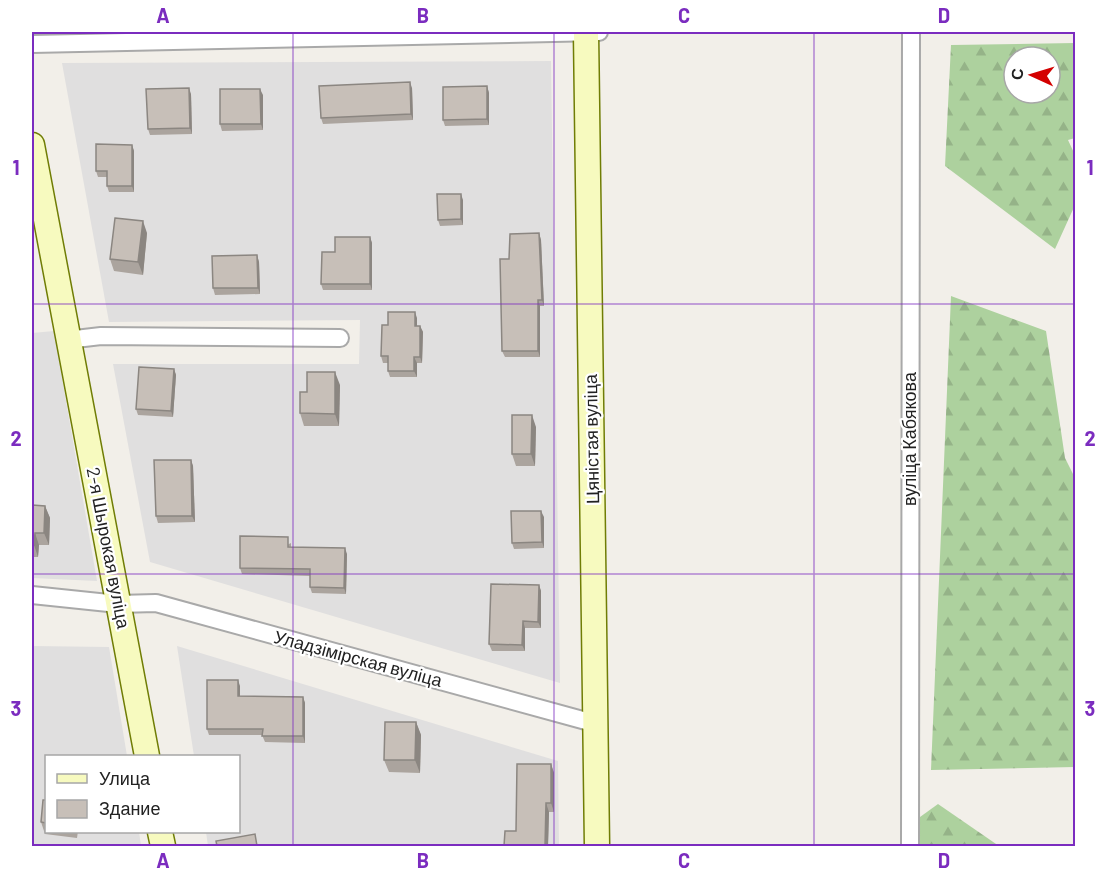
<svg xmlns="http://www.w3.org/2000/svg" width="1107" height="878" font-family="Barlow,sans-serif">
<defs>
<pattern id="forest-firs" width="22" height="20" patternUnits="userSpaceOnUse" patternTransform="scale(1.5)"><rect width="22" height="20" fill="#add19e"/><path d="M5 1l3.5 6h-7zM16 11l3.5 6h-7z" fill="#95b388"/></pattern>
</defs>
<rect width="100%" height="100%" fill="#f2efe9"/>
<g fill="#e0dfdf">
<path d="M551 61 560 683 150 562 113 364H359L360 320 109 322 62 63Z"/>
<path d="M54 331 97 581 32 578V333Z"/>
<path d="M32 646 109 647 127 756H46V832H139L141 846H32Z"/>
<path d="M177 646 558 761 559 846H208L206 832H238V756H194Z"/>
</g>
<g fill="url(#forest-firs)" fill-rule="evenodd">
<path d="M1075 43V138L1068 140 1075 155V205L1055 249 945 166 951 45ZM1014 57H1050V93H1014Z"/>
<path d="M951 296 1046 331 1065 458 1075 478V767L931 770Z"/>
<path d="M938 804 999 846H920V817Z"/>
</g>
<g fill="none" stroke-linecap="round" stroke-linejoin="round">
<defs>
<g id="street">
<path d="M32 44 599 32"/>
<path d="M67 340 101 336 340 338"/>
<path d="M32 595 118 604 156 603 597 724"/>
<path d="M910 846 911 32"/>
</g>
<g id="secondary">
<path d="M586 32 597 846"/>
<path d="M32 145 147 756"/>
<path d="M160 832 163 846"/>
</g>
</defs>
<use href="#street" stroke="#a9a9a9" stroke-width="20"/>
<use href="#secondary" stroke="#707d05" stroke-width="27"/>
<use href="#street" stroke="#fff" stroke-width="16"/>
<use href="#secondary" stroke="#f7fabf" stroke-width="24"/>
</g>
<g fill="#aba49e">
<path d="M487 86 489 93V125L445 126 443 120Z"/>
<path d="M412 88 413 120 323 124 321 118Z"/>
<path d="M191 94 192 134 150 135 148 129Z"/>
<path d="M263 95V130L222 131 220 124Z"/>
<path d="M132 145 134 151V192H109L107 186V177H98L96 171Z"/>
<path d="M463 200V225L440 226 438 220Z"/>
<path d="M147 233 143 275 114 271 110 259Z"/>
<path d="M539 233 541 240 544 306H540V357H505L502 351 509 259Z"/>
<path d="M370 237 372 243V290H323L321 284 335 252Z"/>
<path d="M257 255 259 262 260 294 215 295 213 288Z"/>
<path d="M417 318V326H420L423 332 422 363H417V377H390L388 371V363H383L381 356 388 325Z"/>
<path d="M174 369 176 375 173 417 138 415 136 409Z"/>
<path d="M340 385 339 426H304L300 413 307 392Z"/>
<path d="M536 427 535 466H516L512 454Z"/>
<path d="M191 460 193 466 195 522 158 523 156 516Z"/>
<path d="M32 505 45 506 50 518 49 545H39L38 557H32Z"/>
<path d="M544 517V548L514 549 512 543Z"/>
<path d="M291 543V547L347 554 346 594 312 593 310 587V576L242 574 240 568Z"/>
<path d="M539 585 541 591V628H525V651H492L489 644Z"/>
<path d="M240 686V696L303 697 305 703V743L265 742 262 735H209L207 729Z"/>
<path d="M416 722 421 735 420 773 389 772 384 760Z"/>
<path d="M551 764 554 773V812H549L548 846H504L516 831Z"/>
<path d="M46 800V831H78L77 838 45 834 41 822Z"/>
</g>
<g fill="#8b8681">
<path d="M410 82 412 88 413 120 411 114Z"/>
<path d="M487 86 489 93V125L487 119Z"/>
<path d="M189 88 191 94 192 134 190 128Z"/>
<path d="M260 89 263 95V130L261 124Z"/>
<path d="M132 145 134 151V192L132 186Z"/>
<path d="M461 194 463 200V225L461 219Z"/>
<path d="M143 221 147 233 143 275 138 262Z"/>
<path d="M539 233 541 240 544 306 542 300Z"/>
<path d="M370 237 372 243V290L370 284Z"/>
<path d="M257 255 259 262 260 294 258 288Z"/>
<path d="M538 300 540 306V357L538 351Z"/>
<path d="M415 312 417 318V332L415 326Z"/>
<path d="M420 326 423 332 422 363 420 357Z"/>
<path d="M414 357 417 363V377L414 371Z"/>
<path d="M174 369 176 375 173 417 171 411Z"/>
<path d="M335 372 340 385 339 426 335 414Z"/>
<path d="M532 415 536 427 535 466 531 454Z"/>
<path d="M191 460 193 466 195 522 192 516Z"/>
<path d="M45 506 50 518 49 545 44 533Z"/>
<path d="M541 511 544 517V548L542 542Z"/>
<path d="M35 533 39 545 38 557 34 545Z"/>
<path d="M345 548 347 554 346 594 344 588Z"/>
<path d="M539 585 541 591V628L538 622Z"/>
<path d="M523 621 525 628V651L522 645Z"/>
<path d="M238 680 240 686V702L238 696Z"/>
<path d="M303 697 305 703V743L303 736Z"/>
<path d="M416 722 421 735 420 773 415 760Z"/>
<path d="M551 764 554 773V812L551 803Z"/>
<path d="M546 803 549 812 548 846H545Z"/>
</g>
<g fill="#c7bfb8" stroke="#8b8681" stroke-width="1.5">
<path d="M410 82 411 114 321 118 319 86Z"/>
<path d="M487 86V119L443 120V87Z"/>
<path d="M189 88 190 128 148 129 146 89Z"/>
<path d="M220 89H260L261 124H220Z"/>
<path d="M96 144 132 145V186H107V171H96Z"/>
<path d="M437 194H461V219L438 220Z"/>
<path d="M115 218 143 221 138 262 110 259Z"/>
<path d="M539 233 542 300H538V351H502L500 259H509L510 234Z"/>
<path d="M335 237H370V284H321L322 252H335Z"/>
<path d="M257 255 258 288H213L212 256Z"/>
<path d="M388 312H415V326H420V357H414V371H388V356H381L382 325H388Z"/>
<path d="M139 367 174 369 171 411 136 409Z"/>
<path d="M307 372H335V414L300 413V392H307Z"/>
<path d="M512 415H532L531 454H512Z"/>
<path d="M154 460H191L192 516H156Z"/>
<path d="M32 505 45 506 44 533H35L34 545H32Z"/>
<path d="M511 511H541L542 542 512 543Z"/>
<path d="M240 536 288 537V547L345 548 344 588 310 587V569L240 568Z"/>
<path d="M491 584 539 585 538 622 523 621 522 645 489 644Z"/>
<path d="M207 680H238V696L303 697V736H262L263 729H207Z"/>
<path d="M385 722H416L415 760H384Z"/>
<path d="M517 764H551V803H546L545 846H504L505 831H516Z"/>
<path d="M43 800H46V823L41 822Z"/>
<path d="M255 834 257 846H217L216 841Z"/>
</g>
<path fill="none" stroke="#7b2cbf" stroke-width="1.5" stroke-opacity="0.55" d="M293 32V846M554 32V846M814 32V846M32 304H1076M32 574H1076"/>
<g text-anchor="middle" stroke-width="4.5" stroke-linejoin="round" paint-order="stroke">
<g font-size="18" fill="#222" stroke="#fff">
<text transform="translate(592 439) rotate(-91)" y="6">Цяністая вуліца</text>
<text transform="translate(910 439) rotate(-90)" y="6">вуліца Кабякова</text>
<text transform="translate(108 548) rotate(79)" y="6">2-я Шырокая вуліца</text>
<text transform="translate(358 659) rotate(15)" y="6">Уладзімірская вуліца</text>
</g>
</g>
<rect width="1107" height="878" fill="none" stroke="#ffffff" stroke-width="66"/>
<rect x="45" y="755" width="195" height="78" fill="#ffffff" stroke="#a7a7a7" stroke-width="1.5"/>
<rect x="57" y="774" width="30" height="9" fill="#f7fabf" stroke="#a7a7a7" stroke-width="1.5"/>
<text x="99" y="785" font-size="18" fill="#222222">Улица</text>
<rect x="57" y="800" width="30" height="18" fill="#c7bfb8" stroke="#a7a7a7" stroke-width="1.5"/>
<text x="99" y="815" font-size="18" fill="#222222">Здание</text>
<g transform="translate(1032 75) rotate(274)"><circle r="28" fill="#ffffff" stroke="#a7a7a7" stroke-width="1.5"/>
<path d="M0-4.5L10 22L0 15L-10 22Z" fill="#d40000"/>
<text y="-9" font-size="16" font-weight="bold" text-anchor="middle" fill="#222222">С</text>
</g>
<rect x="33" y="33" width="1041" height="812" fill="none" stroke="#7b2cbf" stroke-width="2"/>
<g font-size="20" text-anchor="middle" font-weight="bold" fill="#7b2cbf">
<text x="163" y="23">A</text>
<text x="423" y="23">B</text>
<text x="684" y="23">C</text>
<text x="944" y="23">D</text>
<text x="16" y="175">1</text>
<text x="1090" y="175">1</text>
<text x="16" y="446">2</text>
<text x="1090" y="446">2</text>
<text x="16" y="716">3</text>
<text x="1090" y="716">3</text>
<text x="163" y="868">A</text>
<text x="423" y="868">B</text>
<text x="684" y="868">C</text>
<text x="944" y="868">D</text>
</g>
</svg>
